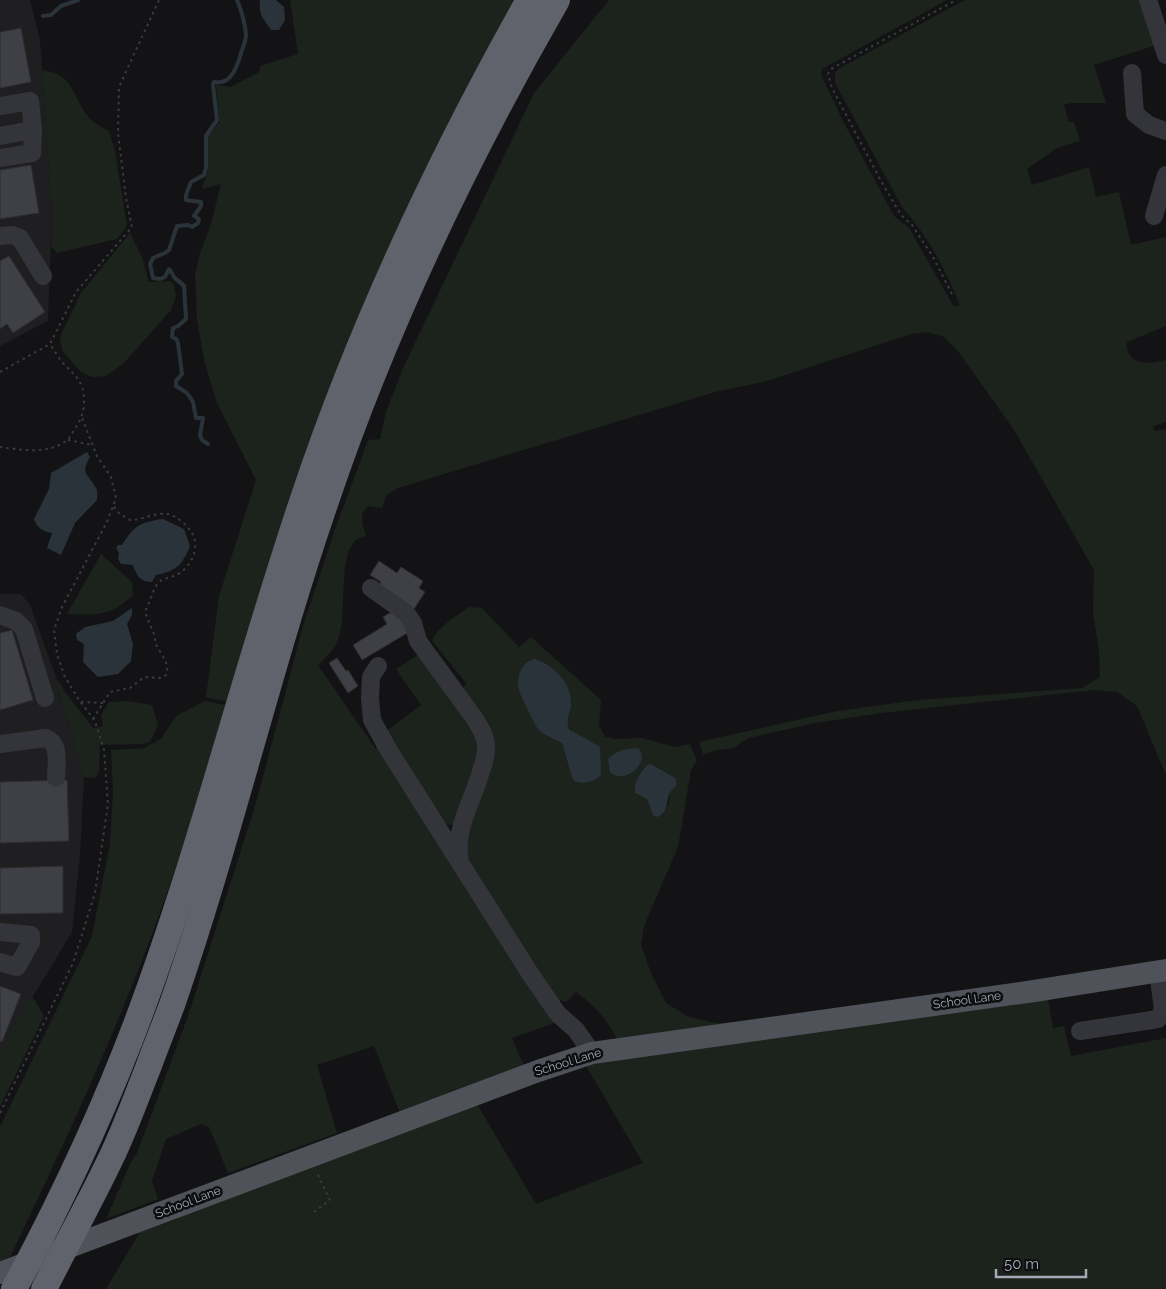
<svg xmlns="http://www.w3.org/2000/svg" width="1166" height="1289" font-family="Raleway,sans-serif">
<rect width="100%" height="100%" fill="#131315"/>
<g fill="#1f1f22">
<path d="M0 0H30L40 40 52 214 48 321 0 346Z"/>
<path d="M0 594H21L30 605 56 677 59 694 84 777 80 855 72 932 0 1051Z"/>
</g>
<g fill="#1b231c" fill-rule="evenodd">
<path d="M290 0H517L227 702 206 697 219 596 256 480 217 403 204 360 197 319 195 275 200 253 211 224 221 184 202 189 208 170V135L219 123 216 85 231 87 259 72 260 66 298 54Z"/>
<path d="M609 0H947L822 69 821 75 842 119 894 216 909 228 954 307 960 305C946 270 927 235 902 207L835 83V73L838 69 965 0H1146L1160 44 1094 65 1106 103H1070L1064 105 1069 122H1074L1080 141 1057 148 1027 169 1032 185 1089 167 1096 197 1119 192 1131 245 1166 237V326L1127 342C1126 367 1149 364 1166 360V421L1153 427 1155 431 1166 429V775L1137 706 1117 692 1094 690 882 713 815 723 749 738 733 748 713 751 703 755 699 742 837 711 918 700 1082 688 1100 677 1099 652 1093 612 1094 570 1014 430 957 350 944 337 928 332 911 334 767 381 715 392 398 488 386 496 382 508 368 506C358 514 363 525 366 536 362 537 358 538 355 541 338 558 347 613 339 637 336 648 326 657 318 665L375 748 381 744 560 1021 512 1038 524 1066 400 1114 374 1046 317 1065 337 1133 228 1173 209 1127 201 1124 166 1139 152 1181 158 1199 106 1219 131 1162 137 1153 188 1016 256 803 303 626 334 532 368 440 380 439 386 412 403 368 534 93Z"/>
<path d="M42 70C74 74 71 94 87 115 91 122 102 127 109 131L115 151 127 226 117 239 57 253 51 246 52 214Z"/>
<path d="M130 233 142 257 149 282 170 281 174 285 176 296 171 310 123 364 106 376 92 377 80 371 62 350 60 337 81 293Z"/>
<path d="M101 554 132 582 133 595C109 617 97 615 67 614Z"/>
<path d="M469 607 482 608 519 647 531 637 601 700 599 725 605 737 616 739 642 738 675 747 690 744 697 761 691 770 678 847 644 926 641 945 651 973 666 1003 687 1016 711 1022 726 1024 617 1039C607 1019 594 1005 576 992L566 1002 560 1000 556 1004 463 852 492 740 488 723 464 692V686L467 684 432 641C437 627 457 616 469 607ZM568 689C569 694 572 699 571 704 570 725 559 722 581 737L571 774 562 743 539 730ZM635 793H670L668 806 650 808 648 799Z"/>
<path d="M422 652 483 746 453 825 442 824 385 732 421 705 396 669Z"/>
<path d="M56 677 65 692 93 728 103 726 101 715 109 702 128 701 152 705 158 725 150 742 141 744 100 745 99 771 95 778 84 777 59 694Z"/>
<path d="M205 701 226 705C204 777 184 848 158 918 115 1035 64 1145 10 1257L0 1261V1127L92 936 110 844 113 790 111 750 144 748 161 739 176 716Z"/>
<path d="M32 996 44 1016 0 1107V1051Z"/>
<path d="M1048 998 1053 1028 1064 1026 1071 1056 1166 1038V1289H106L140 1232 177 1219 176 1216 477 1104 536 1204 643 1163 585 1064Z"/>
</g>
<g fill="#293339">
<path d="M260 0H276L284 7 285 20 279 30H271C263 18 258 14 260 0Z"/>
<path d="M87 452 90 457C80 475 88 473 96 488 98 491 97 496 97 500L75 523 61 555 47 548 52 533C42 531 37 528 34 519L49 489 51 473Z"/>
<path d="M163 519 184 529 190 546C182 565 177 571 156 575L152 582C140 582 137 576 133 565L121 564 118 559 119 553 116 548 118 545H122C134 526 140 522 163 519Z"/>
<path d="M132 608V615L127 624 133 644 131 661 118 674 98 677 83 662 84 644 77 640 76 634 85 627 113 621Z"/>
<path d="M535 659C553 665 571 682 571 702 572 714 565 717 569 729L600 747 601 775C593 783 585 784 574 781L571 774 562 743C555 739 543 735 538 729 534 723 518 691 518 686 518 674 522 661 535 659Z"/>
<path d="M638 748C650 761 631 779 617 776 616 776 611 773 610 772L608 759C616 750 626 749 638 748Z"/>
<path d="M651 764 675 778 677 785C675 787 673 789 671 791 665 800 670 812 657 817L653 815 647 799 635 793C634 781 640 774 647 765Z"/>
</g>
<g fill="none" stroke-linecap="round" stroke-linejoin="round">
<g stroke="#293339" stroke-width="4">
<path d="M43 16 51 15 61 6 78 0"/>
<path d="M208 444 202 440 200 435 203 418H196L193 402 187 393 176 386V381L182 374 178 343 176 339 172 337 173 328 178 326 186 319 184 286C181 282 177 281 174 277 172 274 172 272 169 269L165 277 160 279 153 278 150 264 153 258 165 253 169 250 177 226 188 225 192 227 198 223 199 219 194 216 201 206V202L186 200V195L191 182 204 175 206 168V136L217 120 213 85 214 82C232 86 238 64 242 50 244 45 246 40 246 35 245 22 242 12 237 0"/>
</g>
</g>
<g fill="#3f4045" stroke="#2d2d31">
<path d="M21 28 31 82 0 88V32Z"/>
<path d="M31 165 39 213 0 219V170Z"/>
<path d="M9 256 45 312 13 333 7 324 0 329V261Z"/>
<path d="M379 561 397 573 401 567 423 581 419 588 425 592 414 609 378 587 381 582 370 575Z"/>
<path d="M395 610 409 632 362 660 353 645 387 624 383 617Z"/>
<path d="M12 630 33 700 0 710V633Z"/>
<path d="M337 658 346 671 348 670 358 686 348 693 329 663Z"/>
<path d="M67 780 69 841 0 843V782Z"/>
<path d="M63 866V913L0 914V868Z"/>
<path d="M0 986 21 994 2 1042 0 1041Z"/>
</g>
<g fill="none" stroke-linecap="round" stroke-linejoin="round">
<g stroke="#3a3c41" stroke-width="2" stroke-dasharray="2.5 4" stroke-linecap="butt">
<path d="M952 294 933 257 912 225 901 215 881 181 832 88 828 74 831 69 956 0"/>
<path d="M0 372 50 344"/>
<path d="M68 440 92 445"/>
<path d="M0 447C21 450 49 455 67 440 71 437 73 431 76 427 84 416 86 400 82 387 78 376 70 371 63 363 58 357 54 350 50 344L76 292 132 227 126 198 118 133 119 87 159 0"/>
<path d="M81 702 103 703"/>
<path d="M93 719 110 692 130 688 144 677 160 678 166 675C171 663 159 653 155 642 155 639 155 636 154 634 151 626 147 619 145 611 150 603 152 591 158 583 163 578 169 578 176 575 190 569 201 548 192 533 188 526 177 516 168 514 156 512 142 520 130 520L119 513 113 506"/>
<path d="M0 1113 73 963 95 893 108 804 104 750 95 721 79 700 64 675 57 654 54 630 62 607 107 522 116 498 111 477 97 456 82 418"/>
<path d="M314 1212 330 1200 317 1173"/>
</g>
<g stroke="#34353a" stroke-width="18">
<path d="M1148 0 1166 55"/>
<path d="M1132 73 1135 114 1149 125 1166 131"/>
<path d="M0 106 30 101 33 130 32 153 0 158"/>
<path d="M0 136 33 130"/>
<path d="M1154 216 1166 175"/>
<path d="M0 236 12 235 20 238 43 276"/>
<path d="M371 588 406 613 413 623 418 641 475 719C480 727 485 735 486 744 487 753 484 763 481 771 473 801 453 830 460 861"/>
<path d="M0 615 16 621 24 629 45 698"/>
<path d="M378 666 371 677 370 698 372 720 388 749 531 975 558 1014 576 1030 592 1053"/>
<path d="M0 744 46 738C61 744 56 765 56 778"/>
<path d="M0 932 31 935V942L17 967 0 962"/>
<path d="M1080 1031 1158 1019 1163 1010 1158 971"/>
</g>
<path stroke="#505259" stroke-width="22" d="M0 1273 538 1071 592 1053 1034 991 1166 970"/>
<g stroke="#60636b" stroke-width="26">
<path d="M14 1289C64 1196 108 1102 144 1003 205 836 247 664 304 496 362 323 440 158 529 0"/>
<path d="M44 1289C66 1245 90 1202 111 1158 125 1129 136 1098 148 1068 156 1046 165 1024 173 1002 230 837 269 666 326 501 385 326 465 160 557 0"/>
</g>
</g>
<g text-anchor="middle" stroke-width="5" stroke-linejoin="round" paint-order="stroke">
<g font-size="12" fill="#a4aab6" stroke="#0e0e10">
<text transform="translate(967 1000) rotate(-8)" y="4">School Lane</text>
<text transform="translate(568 1062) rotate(-17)" y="4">School Lane</text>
<text transform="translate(188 1202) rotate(-21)" y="4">School Lane</text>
</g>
</g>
<path d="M996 1269v8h90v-8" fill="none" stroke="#a4aab6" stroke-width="2.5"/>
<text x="1004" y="1269" font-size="15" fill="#a4aab6" stroke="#0e0e10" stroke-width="4" paint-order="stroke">50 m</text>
</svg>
